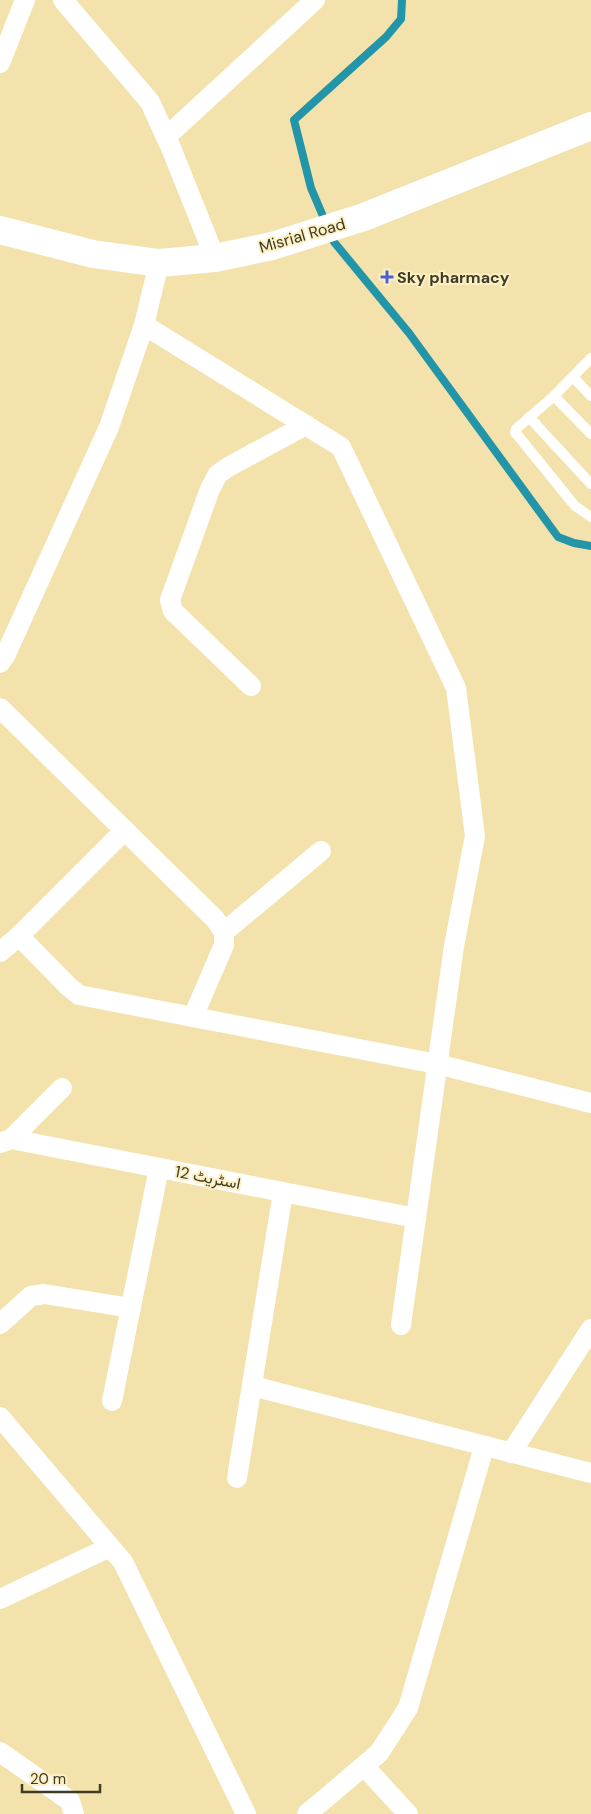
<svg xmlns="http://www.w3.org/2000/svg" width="591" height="1814" font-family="'DM Sans',Vazirmatn,sans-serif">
<rect width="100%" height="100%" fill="#f3e2ac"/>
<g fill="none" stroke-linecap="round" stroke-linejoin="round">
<path stroke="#2395a9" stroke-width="8" d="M402 0 401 19 386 37 294 120 311 188 334 242 409 333 558 537 574 543 591 546"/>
<g stroke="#fff" stroke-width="10">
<path d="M591 358 554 396 516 429 515 432 575 506 591 517"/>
<path d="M573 377 591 396"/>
<path d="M554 396 591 434"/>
<path d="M529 417 591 484"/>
</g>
<g stroke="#fff" stroke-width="20">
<path d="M63 0 150 102 171 148 215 258"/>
<path d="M0 63 25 0"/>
<path d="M166 137 315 0"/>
<path d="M144 325 341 447 456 688 475 836 454 946 401 1325"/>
<path d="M0 663 5 656 109 427 144 325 159 263"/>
<path d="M251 686 173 611 170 600 210 489 218 474 230 466 306 425"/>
<path d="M0 708 215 919 224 932V945L193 1017"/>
<path d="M224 932 321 851"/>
<path d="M19 936 68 986 79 995 437 1064 591 1103"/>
<path d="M0 952 19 936 125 830"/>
<path d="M11 1139 62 1088"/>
<path d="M0 1143 11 1139 416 1218"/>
<path d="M0 1324 31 1296 44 1294 131 1308"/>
<path d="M252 1386 591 1473"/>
<path d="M112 1401 159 1168"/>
<path d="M0 1417 123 1562 246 1814"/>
<path d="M511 1453 591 1329"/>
<path d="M237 1478 283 1192"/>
<path d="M0 1599 110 1547"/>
<path d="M0 1752 70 1801 74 1814"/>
<path d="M364 1766 408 1814"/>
<path d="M307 1814 379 1753 408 1708 484 1447"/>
</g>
<path stroke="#fff" stroke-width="28" d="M0 230 93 254 159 263 215 258 272 246 364 217 591 126"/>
</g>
<path fill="#4f60d5" stroke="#fdf0c4" stroke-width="2" d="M384.5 269.5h5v5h5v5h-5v5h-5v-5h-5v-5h5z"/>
<g text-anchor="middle" stroke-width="4" stroke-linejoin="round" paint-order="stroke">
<g font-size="16" fill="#413b25" stroke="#fdf0c4">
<text transform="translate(302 235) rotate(-16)" y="6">Misrial Road</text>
<text transform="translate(208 1177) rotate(11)" y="6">اسٹریٹ 12</text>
</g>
<g font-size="16" font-weight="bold" fill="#413b25" stroke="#fdf0c4" text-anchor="start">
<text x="397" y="283">Sky pharmacy</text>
</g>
</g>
<path d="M22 1784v8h78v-8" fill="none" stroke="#413b25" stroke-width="2.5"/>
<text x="30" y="1784" font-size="15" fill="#413b25" stroke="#fdf0c4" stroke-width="4" paint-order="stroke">20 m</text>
</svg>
